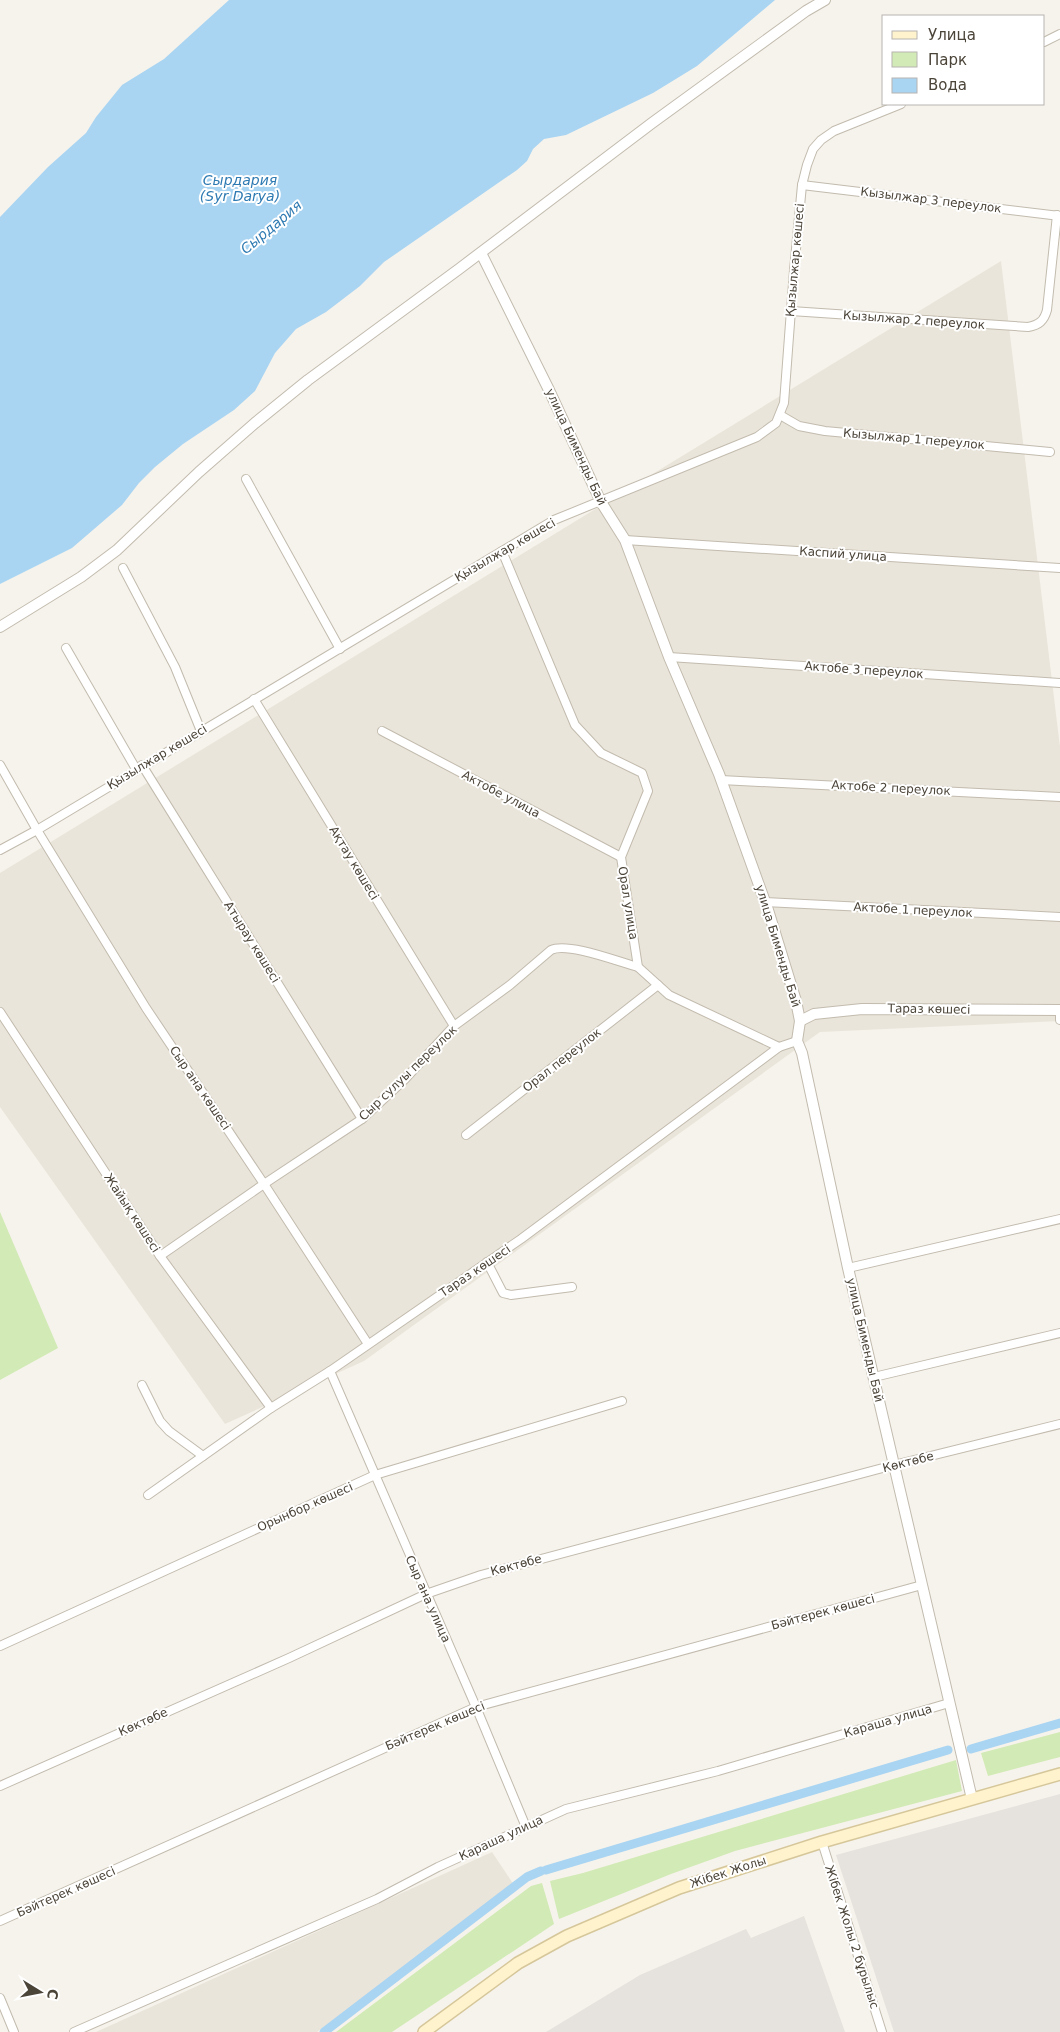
<svg xmlns="http://www.w3.org/2000/svg" width="1060" height="2032" font-family="'DejaVu Sans',sans-serif">
<rect width="100%" height="100%" fill="#f6f3ec"/>
<g fill="#eae5da">
<path d="M1001 261 1060 747V1021L820 1032 364 1361 225 1424 0 1107V873Z"/>
<path d="M492 1852 514 1885 317 2032H96Z"/>
</g>
<g fill="#e6e2dd">
<path d="M1060 1794V2032H894L836 1855Z"/>
<path d="M804 1916 845 2032H546L640 1975 746 1929 751 1938Z"/>
</g>
<g fill="#d2eab5">
<path d="M0 1212 58 1348 0 1380Z"/>
<path d="M1060 1732V1757L988 1776 981 1753Z"/>
<path d="M956 1760 962 1791 735 1851 671 1874 559 1919 550 1881 583 1873Z"/>
<path d="M542 1883 554 1924 392 2032H336L531 1886Z"/>
</g>
<path fill="#a9d4f2" d="M229 0H775L697 66 653 93 566 135 544 139 533 149 527 161 517 170 384 262 360 286 326 312 296 329 275 353 255 391 234 410 183 444 155 467 139 483 122 505 72 548 0 584V217L48 167 86 133 96 117 122 85 164 59Z"/>
<g fill="none" stroke-linecap="round" stroke-linejoin="round">
<g stroke="#a9d4f2" stroke-width="9">
<path d="M971 1749 1060 1723"/>
<path d="M546 1870 948 1750"/>
<path d="M324 2032 527 1877 541 1871"/>
</g>
<defs>
<g id="minor">
<path d="M1044 42 1060 34"/>
<path d="M802 185 1060 216"/>
<path d="M791 311 1028 327C1039 325 1044 321 1047 310L1057 215"/>
<path d="M780 415 799 426 825 431 1050 452"/>
<path d="M246 479 340 649"/>
<path d="M625 540 1060 568"/>
<path d="M502 551 575 725 601 753 642 773 648 791 621 857 638 967 669 995 779 1047"/>
<path d="M123 568 175 667 201 731"/>
<path d="M66 648 136 769"/>
<path d="M669 657 1060 683"/>
<path d="M254 699 454 1026"/>
<path d="M382 731 621 857"/>
<path d="M0 765 37 830 146 1008 264 1184 368 1344"/>
<path d="M142 765 362 1119"/>
<path d="M721 780 1060 797"/>
<path d="M0 850 37 830 554 520 757 437 776 423 784 403 794 270 802 185 807 165 813 149 821 140 834 131 901 104"/>
<path d="M765 902 1060 917"/>
<path d="M1060 1010V1020"/>
<path d="M0 1012 160 1256 271 1408"/>
<path d="M466 1135 658 985"/>
<path d="M160 1256 264 1184 362 1119 405 1079 454 1026 510 985 551 950C568 942 619 962 638 967"/>
<path d="M487 1262 503 1293 511 1295 572 1287"/>
<path d="M848 1268 1060 1219"/>
<path d="M330 1371 476 1707 526 1827"/>
<path d="M874 1377 1060 1333"/>
<path d="M142 1385 160 1421 169 1431 203 1456"/>
<path d="M148 1495 271 1408 330 1371 521 1239 779 1047 797 1041"/>
<path d="M0 1646 375 1475 622 1401"/>
<path d="M0 1786 289 1658 426 1594 481 1575 894 1465 1060 1424"/>
<path d="M822 1842 882 2032"/>
<path d="M0 1921 476 1707 922 1585"/>
<path d="M0 1998 14 2032"/>
<path d="M74 2032 377 1899 438 1867 566 1809 718 1771 949 1703"/>
</g>
<g id="tertiary">
<path d="M481 253 549 390 601 502 625 540 669 657 719 774 768 910 796 1001 800 1021 797 1041 802 1053 848 1268 972 1799"/>
<path d="M0 627 81 577 117 550 199 472 255 423 308 380 459 269 652 123 806 11 825 0"/>
<path d="M800 1021 814 1014 862 1009 1060 1010"/>
</g>
<path id="secondary" d="M424 2032 518 1963 567 1936 679 1888 822 1842 1060 1774"/>
</defs>
<use href="#minor" stroke="#c2bbae" stroke-width="10"/>
<use href="#tertiary" stroke="#c2bbae" stroke-width="12"/>
<use href="#secondary" stroke="#d6c79b" stroke-width="14"/>
<use href="#minor" stroke="#fff" stroke-width="8"/>
<use href="#tertiary" stroke="#fff" stroke-width="10"/>
<use href="#secondary" stroke="#fff3cd" stroke-width="11"/>
</g>
<g text-anchor="middle" stroke-width="4" stroke-linejoin="round" paint-order="stroke">
<g font-size="12" fill="#4b4439" stroke="#fff">
<text transform="translate(931 200) rotate(7)" y="4">Кызылжар 3 переулок</text>
<text transform="translate(795 260) rotate(-85)" y="4">Қызылжар көшесі</text>
<text transform="translate(914 320) rotate(4)" y="4">Кызылжар 2 переулок</text>
<text transform="translate(914 439) rotate(5)" y="4">Кызылжар 1 переулок</text>
<text transform="translate(576 447) rotate(65)" y="4">улица Бименды Бай</text>
<text transform="translate(505 550) rotate(-30)" y="4">Қызылжар көшесі</text>
<text transform="translate(843 554) rotate(4)" y="4">Каспий улица</text>
<text transform="translate(864 670) rotate(4)" y="4">Актобе 3 переулок</text>
<text transform="translate(157 757) rotate(-31)" y="4">Қызылжар көшесі</text>
<text transform="translate(891 788) rotate(3)" y="4">Актобе 2 переулок</text>
<text transform="translate(501 794) rotate(28)" y="4">Актобе улица</text>
<text transform="translate(354 863) rotate(59)" y="4">Ақтау көшесі</text>
<text transform="translate(628 903) rotate(81)" y="4">Орал улица</text>
<text transform="translate(913 910) rotate(3)" y="4">Актобе 1 переулок</text>
<text transform="translate(252 942) rotate(58)" y="4">Атырау көшесі</text>
<text transform="translate(778 946) rotate(73)" y="4">улица Бименды Бай</text>
<text transform="translate(929 1009) rotate(1)" y="4">Тараз көшесі</text>
<text transform="translate(562 1060) rotate(-38)" y="4">Орал переулок</text>
<text transform="translate(408 1073) rotate(-44)" y="4">Сыр сулуы переулок</text>
<text transform="translate(200 1088) rotate(56)" y="4">Сыр ана көшесі</text>
<text transform="translate(132 1213) rotate(57)" y="4">Жайық көшесі</text>
<text transform="translate(475 1271) rotate(-34)" y="4">Тараз көшесі</text>
<text transform="translate(865 1340) rotate(77)" y="4">улица Бименды Бай</text>
<text transform="translate(908 1462) rotate(-14)" y="4">Көктөбе</text>
<text transform="translate(305 1507) rotate(-24)" y="4">Орынбор көшесі</text>
<text transform="translate(516 1565) rotate(-15)" y="4">Көктөбе</text>
<text transform="translate(428 1599) rotate(66)" y="4">Сыр ана улица</text>
<text transform="translate(823 1612) rotate(-15)" y="4">Бәйтерек көшесі</text>
<text transform="translate(888 1721) rotate(-16)" y="4">Караша улица</text>
<text transform="translate(143 1722) rotate(-24)" y="4">Көктөбе</text>
<text transform="translate(435 1726) rotate(-23)" y="4">Бәйтерек көшесі</text>
<text transform="translate(501 1838) rotate(-25)" y="4">Караша улица</text>
<text transform="translate(728 1872) rotate(-18)" y="4">Жібек Жолы</text>
<text transform="translate(66 1892) rotate(-24)" y="4">Бәйтерек көшесі</text>
<text transform="translate(852 1937) rotate(72)" y="4">Жібек Жолы 2 бұрылыс</text>
</g>
<g font-size="14" font-style="italic" fill="#2e7ab2" stroke="#fff">
<text x="240" y="185">Сырдария<tspan x="240" dy="16">(Syr Darya)</tspan></text>
<text transform="translate(271 227) rotate(-40)" y="5">Сырдария</text>
</g>
</g>
<rect x="882" y="15" width="162" height="90" fill="#ffffff" stroke="#b7b4b0"/>
<rect x="892" y="31" width="25" height="8" fill="#fff3cd" stroke="#b7b4b0"/>
<text x="928" y="40" font-size="15" fill="#4b4439">Улица</text>
<rect x="892" y="52" width="25" height="15" fill="#d2eab5" stroke="#b7b4b0"/>
<text x="928" y="65" font-size="15" fill="#4b4439">Парк</text>
<rect x="892" y="78" width="25" height="15" fill="#a9d4f2" stroke="#b7b4b0"/>
<text x="928" y="90" font-size="15" fill="#4b4439">Вода</text>
<g transform="translate(40 1992) rotate(100)" stroke="#ffffff" stroke-width="4" paint-order="stroke">
<path d="M0-4L9 19L0 12L-9 19Z" fill="#4b4439"/>
<text y="-8" font-size="14" font-weight="bold" text-anchor="middle" fill="#4b4439">С</text>
</g>
</svg>
